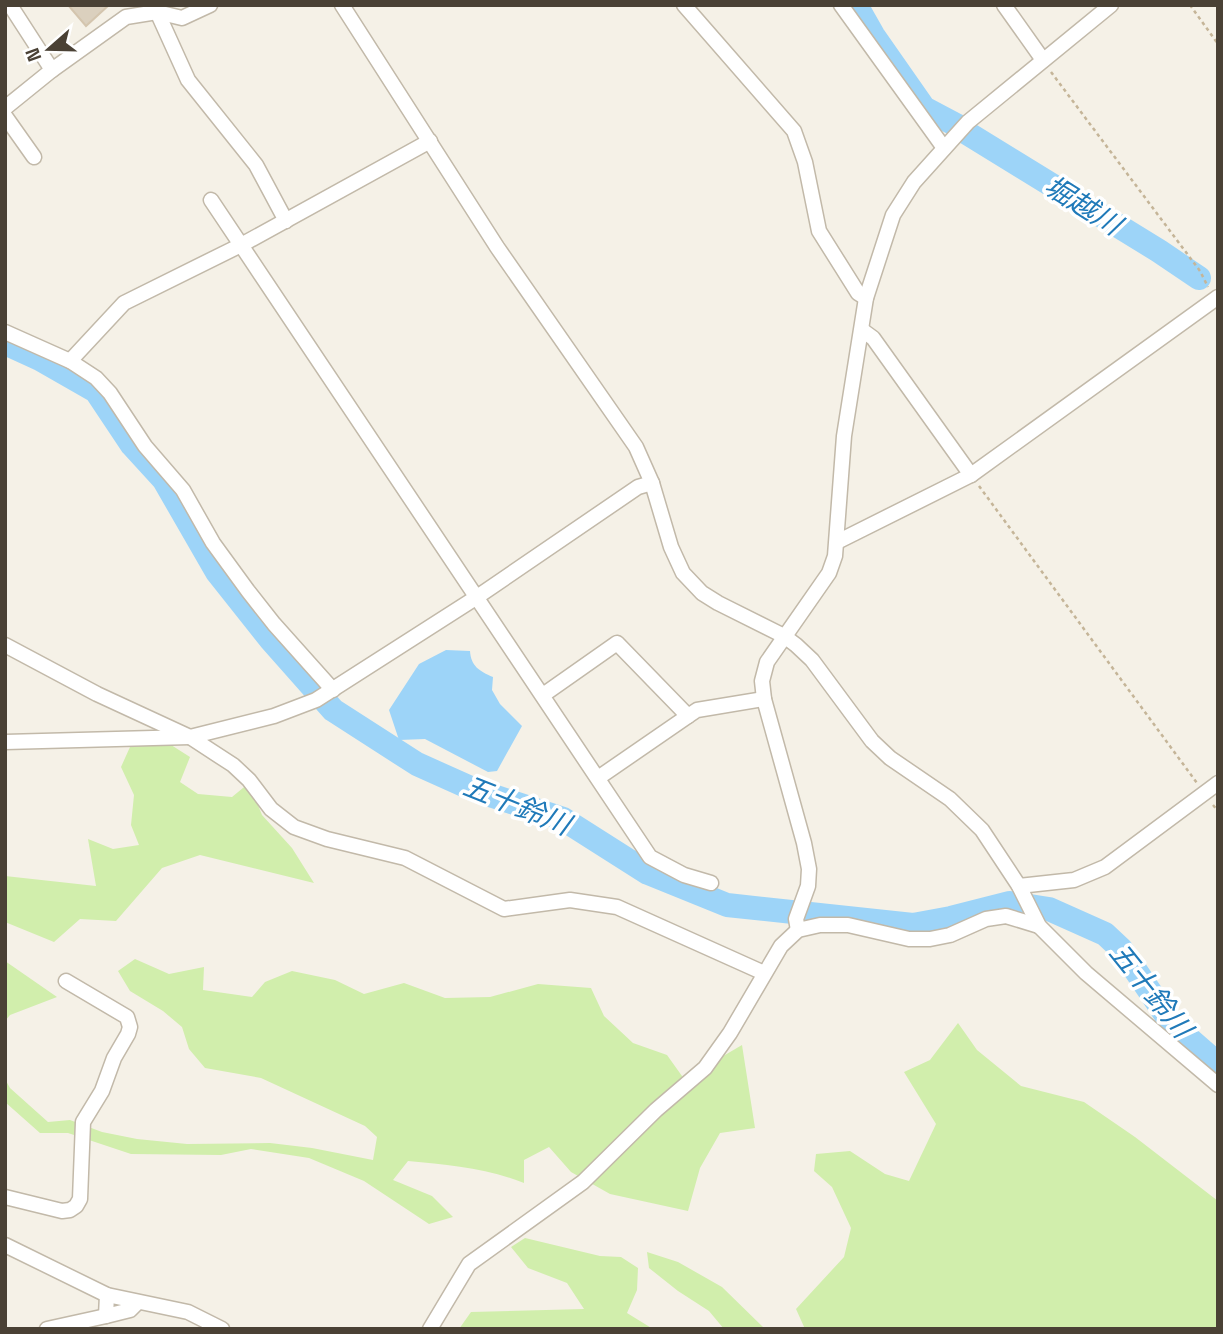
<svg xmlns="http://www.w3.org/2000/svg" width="1223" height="1334" font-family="'Space Grotesk','Noto Sans JP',sans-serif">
<rect width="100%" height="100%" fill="#f5f1e7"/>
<g fill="#d1eeac">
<path d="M168 743 190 757 180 782 198 794 232 797 249 783 262 815 292 848 314 883 200 855 162 868 116 921 80 919 54 942 5 922V876L96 886 88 839 113 849 139 845 131 825 134 795 121 767 130 747Z"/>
<path d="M135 959 169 974 204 967 203 990 252 997 265 982 292 971 335 980 364 994 404 983 445 998 490 997 538 984 591 988 604 1016 633 1043 667 1055 687 1083 713 1062 742 1045 755 1128 720 1133 700 1168 688 1211 610 1194 571 1172 549 1147 524 1160V1183C487 1168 448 1165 408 1161L393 1180 432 1196 453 1217 429 1224 364 1181 309 1158 251 1149 221 1155 131 1154 68 1133H40L5 1102V1079L10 1088 48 1122 70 1120 102 1132 137 1139 187 1144 270 1143 312 1148 373 1160 377 1137 365 1126 261 1078 205 1068 189 1049 182 1027 163 1011 130 991 118 971Z"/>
<path d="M5 961 57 997 10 1015 5 1021Z"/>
<path d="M958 1023 977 1050 1021 1086 1084 1102 1135 1137 1218 1201V1329H805L796 1309 844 1257 851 1228 832 1187 814 1171 816 1154 850 1151 885 1174 909 1181 936 1124 904 1072 930 1060Z"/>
<path d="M525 1238 600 1256 621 1257 638 1268 637 1290 627 1313 653 1329H459L471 1312 584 1309 567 1283 528 1268 511 1247Z"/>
<path d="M647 1252 678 1262 722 1287 765 1329H724L709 1311 678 1291 649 1268Z"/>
</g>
<path fill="#9dd4f8" d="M446 650 470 651C471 666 479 671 493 677L492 690 500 704 522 726 497 771 488 772 425 739 399 740 389 710 419 664Z"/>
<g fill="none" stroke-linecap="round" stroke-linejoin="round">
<g stroke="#9dd4f8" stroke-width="24">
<path d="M856 5 873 35 924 108 958 126"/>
<path d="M967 133 1159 251 1199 278"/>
<path d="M5 343 40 359 96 391 132 445 164 480 217 572 271 640 333 710 417 764 475 790 563 819 648 873 727 905 913 925 951 918 1010 903 1049 909 1105 934 1121 949 1172 1024 1218 1064"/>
</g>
</g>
<path fill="#dbd0be" stroke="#d4c5ae" stroke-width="2" d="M68 5H109L86 26Z"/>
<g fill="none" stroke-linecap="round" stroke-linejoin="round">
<defs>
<g id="street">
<path d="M10 5 52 70"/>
<path d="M154 5 188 80 256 165 286 221"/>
<path d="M342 5 497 247 636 447 652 483 671 547 683 573 702 593 718 603 784 636 796 645 812 660 872 741 890 758 950 799 982 830 1019 886 1039 926 1086 973 1218 1085"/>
<path d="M684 5 794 131 805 162 819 231 858 293 866 298"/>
<path d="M841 5 944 148"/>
<path d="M1004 5 1043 60"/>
<path d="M5 108 52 70 126 17 157 12 182 18 210 5"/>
<path d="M5 116 34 157"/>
<path d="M211 200 650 857 684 875 711 883"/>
<path d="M862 330 873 338 971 475"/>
<path d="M5 332 70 361 96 378 110 393 145 446 183 490 213 543 248 591 274 624 333 690"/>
<path d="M70 361 124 303 243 244 430 141"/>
<path d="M837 542 971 475 1218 297"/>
<path d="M5 645 97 694 190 737 233 765 249 780 271 809 294 827 327 839 405 858 504 909 570 900 617 907 764 973"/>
<path d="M543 695 617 643 688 716 598 778"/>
<path d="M688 716 697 710 764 699"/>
<path d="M5 742 190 737 274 716 316 700 477 597 638 487 652 483"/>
<path d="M1019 886 1074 880 1105 867 1218 783"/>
<path d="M798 930 796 919 808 886 809 869 804 843 764 699 762 681 767 662 829 573 835 556 844 436 866 298 893 215 914 182 968 122 1111 5"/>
<path d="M5 1197 62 1211 70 1210 76 1206 80 1199 83 1122 102 1091 114 1058 128 1034 130 1027 127 1017 66 981"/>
<path d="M5 1245 107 1295 188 1312 222 1329"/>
<path d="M107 1295 106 1316 130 1310 137 1303"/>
<path d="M47 1329 106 1316"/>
<path d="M430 1329 469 1264 583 1182 656 1110 705 1068 730 1033 781 946 798 930 820 925H848L909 939H930L950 935 986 919 1006 916 1039 926"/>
</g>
</defs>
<use href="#street" stroke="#c2b9a9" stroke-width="17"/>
<g stroke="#c5b598" stroke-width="2.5" stroke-dasharray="3.5 3.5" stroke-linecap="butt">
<path d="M1190 5 1218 44"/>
<path d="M1051 72 1200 271 1208 287"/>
<path d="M979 486 1197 783"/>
<path d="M1213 805 1218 811"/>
</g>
<use href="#street" stroke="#fff" stroke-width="14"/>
</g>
<g text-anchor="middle" stroke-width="7" stroke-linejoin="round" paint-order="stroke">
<g font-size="28" font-style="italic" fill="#207ab9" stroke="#fff">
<text transform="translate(1083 205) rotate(32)" y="10">堀越川</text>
<text transform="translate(517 805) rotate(22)" y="10">五十鈴川</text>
<text transform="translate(1151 990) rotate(51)" y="10">五十鈴川</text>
</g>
</g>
<rect width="1223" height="1334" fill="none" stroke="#4a4135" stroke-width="14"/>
<g transform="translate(49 49) rotate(250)" stroke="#ffffff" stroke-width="5" paint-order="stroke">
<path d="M0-5L12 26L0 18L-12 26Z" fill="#4a4135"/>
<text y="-10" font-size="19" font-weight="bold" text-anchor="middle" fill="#4a4135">N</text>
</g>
</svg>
